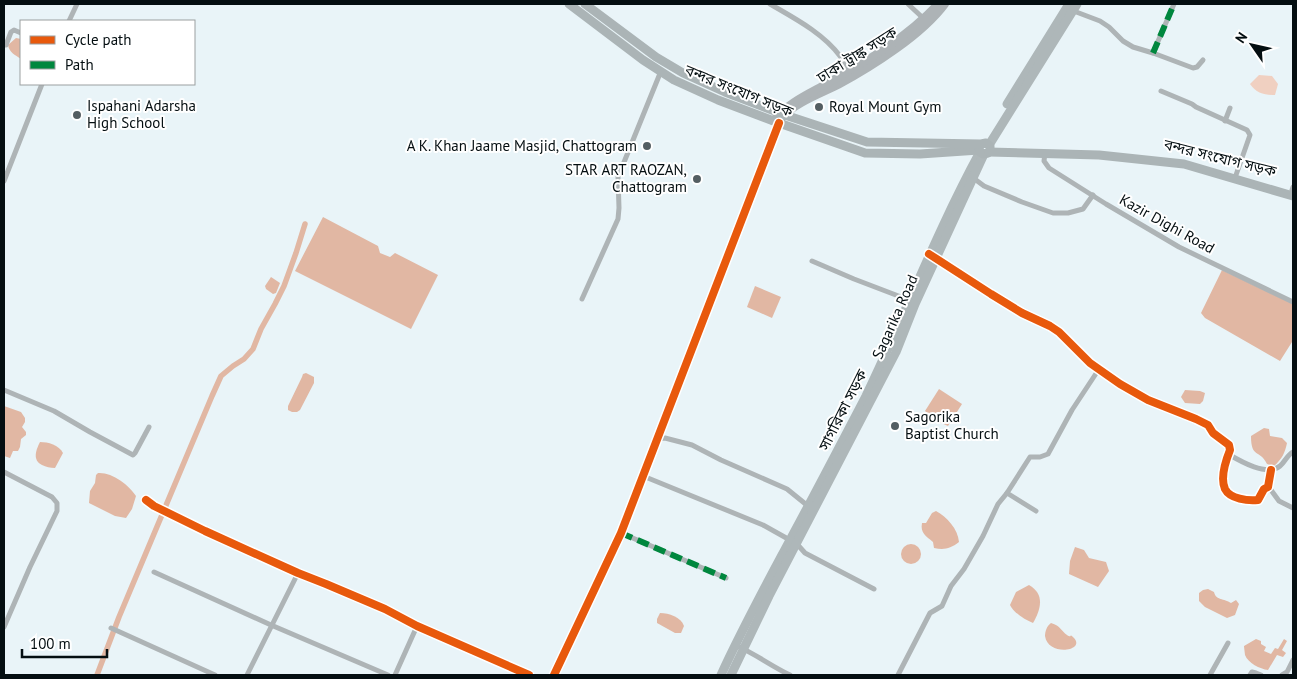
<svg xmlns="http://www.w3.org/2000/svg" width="1297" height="679" font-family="'PT Sans','Noto Sans Bengali',sans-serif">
<rect width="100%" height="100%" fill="#e9f4f8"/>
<path fill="#f0d0c1" d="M1259 75 1272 76 1278 84 1275 95C1264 95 1256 93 1250 84Z"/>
<g fill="#e1b7a3">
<path d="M16 38 21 39V59C15 55 9 52 8 45Z"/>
<path d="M323 217 378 246 380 253 390 257 395 253 438 275 411 329 295 271Z"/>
<path d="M1222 270 1293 304V342H1292L1280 361 1205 318 1201 313Z"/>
<path d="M271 277 280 283 276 293 273 294 266 289 265 286Z"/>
<path d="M755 286 781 297 772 318 747 307Z"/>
<path d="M306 373 314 377V383L300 410 297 412H292L288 410V406L302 377 303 374Z"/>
<path d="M939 389 962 404 948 426 939 422 925 411Z"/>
<path d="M1185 390 1200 391 1205 393 1203 401 1200 404 1185 403 1181 397Z"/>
<path d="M4 406 21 412 25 418V422L22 427 26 432V435L21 439 20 447 18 451H13L10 458 4 456Z"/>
<path d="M1264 428 1269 429 1270 436 1282 438 1287 443C1285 453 1282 459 1274 466L1267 464C1260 449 1251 459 1251 436Z"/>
<path d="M40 442C48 442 59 445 63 453L55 468C50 468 46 467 42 465 32 460 36 450 40 442Z"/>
<path d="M98 473C112 472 129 485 136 496L132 509 126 518 115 516 89 503 90 491 95 483 96 475Z"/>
<path d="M936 511C947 517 958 529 959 542 950 549 944 550 934 548L933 542C926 536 920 533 922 523H926L932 513Z"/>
<circle cx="911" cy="554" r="10"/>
<path d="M1075 547 1084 550 1089 558 1106 562 1109 571 1098 587 1069 574 1070 561Z"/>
<path d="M1029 585C1045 594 1041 609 1033 623 1025 620 1014 613 1010 605L1016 592Z"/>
<path d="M1208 589 1214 592C1216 601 1224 598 1231 603L1236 600 1239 604 1235 615 1227 618 1205 607 1199 601V593L1203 590Z"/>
<path d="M660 613C669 613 681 617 684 626L681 633H675L657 623V619Z"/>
<path d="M1051 623C1061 626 1061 631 1067 635 1073 639 1068 632 1074 638 1086 651 1048 657 1045 636 1045 631 1047 626 1051 623Z"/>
<path d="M1256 639 1261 641V644L1266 647 1264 651 1271 654 1275 648 1278 649 1284 639 1287 641 1282 650 1286 653 1283 657 1277 655 1268 670C1260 669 1248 663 1245 655 1245 654 1244 647 1244 646Z"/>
</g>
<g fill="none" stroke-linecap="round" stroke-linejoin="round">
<path stroke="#e1b7a3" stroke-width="5.5" d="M97 675 119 617 212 396 221 376 233 366 244 359 253 349 261 329 275 304 284 286 296 253 305 224"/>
<g stroke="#aeb4b6" stroke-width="5">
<path d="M770 4C794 18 823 33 840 56 843 61 846 66 848 70"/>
<path d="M908 4 923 18"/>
<path d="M1071 10 1100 21 1109 27 1123 41 1133 47 1153 53 1193 68 1197 67 1203 60"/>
<path d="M69 21 77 4"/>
<path d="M4 45H6L11 32 14 30 21 33"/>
<path d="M1153 53 1174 4"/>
<path d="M1161 91 1192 104 1196 107 1247 130 1250 135 1236 175"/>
<path d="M1225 121 1230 108"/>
<path d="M1045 153 1044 161 1049 168 1106 204 1179 247 1293 302"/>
<path d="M972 177 984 186 1022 202 1053 213H1068L1083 209 1093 195"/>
<path d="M4 181 42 84"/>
<path d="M1292 190 1293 187"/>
<path d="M935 259 1022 313 1050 326 1059 332 1090 363 1120 384 1148 400 1196 419 1208 425 1213 433 1229 445 1230 450C1226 460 1220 478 1225 489 1230 499 1248 501 1258 500L1264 489 1268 487 1271 470"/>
<path d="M812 261 854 279 909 300"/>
<path d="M582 299 618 219 619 208 618 177 661 71"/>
<path d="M4 390 54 411 90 432 133 455 135 453 149 427"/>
<path d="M657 439 665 438 692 445 721 460 787 489 808 506"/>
<path d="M1228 454C1240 461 1267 477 1280 466 1285 462 1287 455 1293 452"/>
<path d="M4 472 52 497 57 503V511L30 567 4 627"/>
<path d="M643 476 763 525 797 544 805 553 874 589"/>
<path d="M1268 487 1271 490 1279 501 1293 508"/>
<path d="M146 500 154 506 205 531 298 573 326 584 385 609 417 626 529 675"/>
<path d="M1036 511 1007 493 1030 457H1040L1048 454 1072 410 1099 369"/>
<path d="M621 533 726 578"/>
<path d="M154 572 271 625 388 675"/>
<path d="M111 628 215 675"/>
<path d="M735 645C754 653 771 666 790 675"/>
<path d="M247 675 298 573"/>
<path d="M395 675 417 626"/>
<path d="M554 675 621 533 779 123"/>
<path d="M898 675 930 613 942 606 951 586 964 569 983 536 998 504 1007 493"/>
<path d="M1210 675 1228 643"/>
<path d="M1250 675 1252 672 1256 673 1261 675"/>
<path d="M1282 675 1287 672 1293 660"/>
</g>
<g stroke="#adb3b6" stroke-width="8">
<path d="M782 118C793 104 822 93 838 85 873 66 922 35 945 4"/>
<path d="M773 121C787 103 808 94 826 84 866 62 907 37 938 4"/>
</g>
<g stroke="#aeb7b9" stroke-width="9">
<path d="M1007 104 1069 4"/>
<path d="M989 145 1077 4"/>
<path d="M721 675C742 629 766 585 790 540 816 492 841 444 866 396 905 315 937 231 980 152"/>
<path d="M731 675 769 596 896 352 915 304 984 154"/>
</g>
<g stroke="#abb4b6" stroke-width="9">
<path d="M569 4 643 60 674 80 718 100 779 123 865 153 920 154 979 150"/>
<path d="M585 4 656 57 683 73 725 92 785 115 867 142 981 144 986 143 990 146V150L988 153 983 154 980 152 979 148 981 144"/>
<path d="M989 152 1099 155 1184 164 1293 196"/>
</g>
<g stroke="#00873e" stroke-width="6" stroke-dasharray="12 6" stroke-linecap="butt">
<path d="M1153 53 1174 4"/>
<path d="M621 533 726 578"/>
</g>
<defs>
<g id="cycleway">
<path d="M929 254 991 294 1022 313 1050 326 1059 332 1090 363 1120 384 1148 400 1196 419 1208 425 1213 433 1229 445 1230 450C1226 460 1220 478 1225 489 1230 499 1248 501 1258 500L1264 489 1268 487 1271 470"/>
<path d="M146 500 154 506 205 531 298 573 326 584 385 609 417 626 529 675"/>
<path d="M554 675 621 533 779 123"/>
</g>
</defs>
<use href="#cycleway" stroke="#fff" stroke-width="11"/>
<use href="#cycleway" stroke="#e8590c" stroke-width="8"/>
</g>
<g fill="#545e62" stroke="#fff" stroke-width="2">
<circle cx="819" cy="107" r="5"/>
<circle cx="77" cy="115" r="5"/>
<circle cx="647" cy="146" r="5"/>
<circle cx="697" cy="179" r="5"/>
<circle cx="895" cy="426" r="5"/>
</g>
<g text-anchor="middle" stroke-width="4" stroke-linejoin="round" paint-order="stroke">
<g font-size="15" fill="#040e11" stroke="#fff">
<text transform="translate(857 55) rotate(-32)" y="5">ঢাকা ট্রাঙ্ক সড়ক</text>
<text transform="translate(739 91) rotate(22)" y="5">বন্দর সংযোগ সড়ক</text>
<text transform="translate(1220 158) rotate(14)" y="5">বন্দর সংযোগ সড়ক</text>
<text transform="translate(1167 224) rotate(29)" y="5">Kazir Dighi Road</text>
<text transform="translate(895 317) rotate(-66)" y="5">Sagarika Road</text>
<text transform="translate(843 410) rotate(-63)" y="5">সাগরিকা সড়ক</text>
</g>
<g font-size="15" fill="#040e11" stroke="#fff" text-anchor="start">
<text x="87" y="111">Ispahani Adarsha<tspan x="87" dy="17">High School</tspan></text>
<text x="829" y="112">Royal Mount Gym</text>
<text x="637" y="151" text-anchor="end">A K. Khan Jaame Masjid, Chattogram</text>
<text x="687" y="175" text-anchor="end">STAR ART RAOZAN,<tspan x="687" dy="17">Chattogram</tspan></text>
<text x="905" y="422">Sagorika<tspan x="905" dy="17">Baptist Church</tspan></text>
</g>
</g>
<rect width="1297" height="679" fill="none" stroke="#040e11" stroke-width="10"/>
<rect x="20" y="20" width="175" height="65" fill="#ffffff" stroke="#9b9fa0"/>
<rect x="30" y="36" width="25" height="8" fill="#e8590c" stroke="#9b9fa0"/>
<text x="65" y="45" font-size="15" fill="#040e11">Cycle path</text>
<rect x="30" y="61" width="25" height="8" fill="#00873e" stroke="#9b9fa0"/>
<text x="65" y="70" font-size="15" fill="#040e11">Path</text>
<g transform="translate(1252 45) rotate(304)" stroke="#ffffff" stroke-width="4" paint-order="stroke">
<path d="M0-4L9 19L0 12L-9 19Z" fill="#040e11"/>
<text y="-8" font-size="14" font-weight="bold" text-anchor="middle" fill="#040e11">N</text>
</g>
<path d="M22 649v8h85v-8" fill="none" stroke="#040e11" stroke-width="2.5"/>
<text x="30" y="649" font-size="15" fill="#040e11" stroke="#ffffff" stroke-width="4" paint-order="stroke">100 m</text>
</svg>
